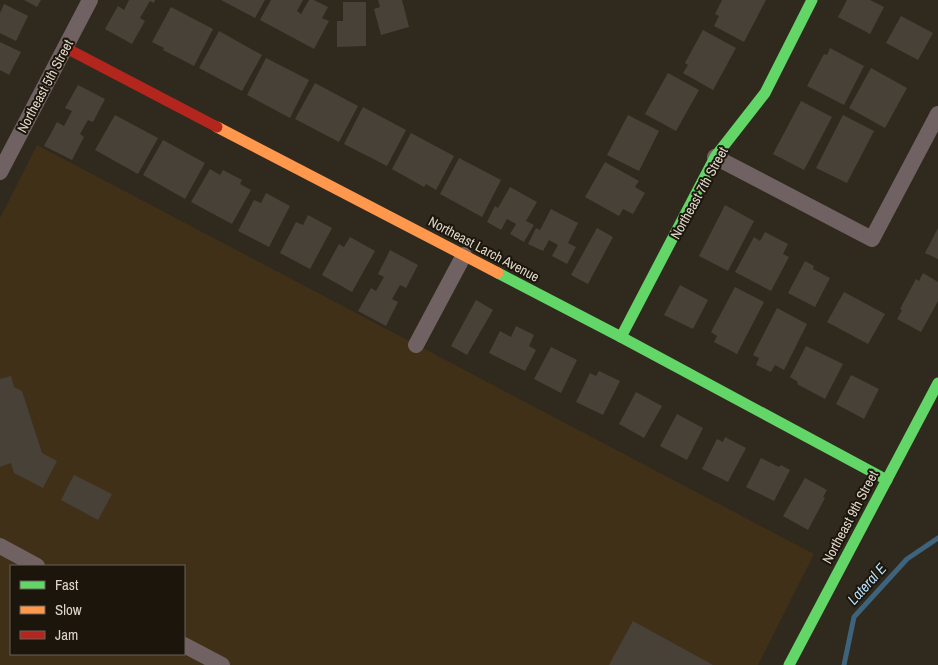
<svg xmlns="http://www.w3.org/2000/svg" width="938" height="665" font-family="'Archivo Narrow',sans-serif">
<rect width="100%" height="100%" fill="#30291e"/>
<path fill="#403017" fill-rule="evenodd" d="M37 145 814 554 758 665H0V218ZM11 566H184V654H11Z"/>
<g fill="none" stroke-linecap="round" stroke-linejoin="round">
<path stroke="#3d647c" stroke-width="5" d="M844 665 854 617 907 559 938 538"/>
</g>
<g fill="#474138">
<path d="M24 0H41L37 7Z"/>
<path d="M129 0H155L154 3 150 1 140 18 145 21 132 44 105 29 118 6 124 10Z"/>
<path d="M221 0H265L255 18Z"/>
<path d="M271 0H303L297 11 301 14 309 0H314L328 7 322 18 329 21 314 49 260 20Z"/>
<path d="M378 0H402L409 27 381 35 374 9 380 7Z"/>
<path d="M722 0H766L744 42 714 26 719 16 715 14Z"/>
<path d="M847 0H870L884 7 870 34 838 17Z"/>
<path d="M343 2H366V46L337 47V21H343Z"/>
<path d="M4 4 28 16 16 41 0 33V13Z"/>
<path d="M171 7 213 29 194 66 163 50 164 48 152 42Z"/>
<path d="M901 16 933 33 918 60 886 43Z"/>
<path d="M703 30 736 48 713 90 683 73 688 65 685 63Z"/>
<path d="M219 31 262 55 242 91 199 68Z"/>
<path d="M0 42 21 52 9 75 0 70Z"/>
<path d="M830 48 864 66 844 105 807 86 824 54 827 55Z"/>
<path d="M266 58 309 80 290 118 247 95Z"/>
<path d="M871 68 907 88 885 128 849 108Z"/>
<path d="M668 73 699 90 676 131 645 114Z"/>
<path d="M315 83 358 106 339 142 295 119Z"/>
<path d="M78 85 105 99 93 122 88 120 80 134 84 137 72 160 44 146 57 122 64 126 72 111 65 108Z"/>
<path d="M801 101 832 117 804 170 773 154Z"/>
<path d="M363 107 406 130 387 166 344 144Z"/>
<path d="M115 115 158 138 138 174 95 150Z"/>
<path d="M628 115 659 131 639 171 607 155Z"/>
<path d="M843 115 874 131 847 183 816 168Z"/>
<path d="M411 133 454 156 436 190 426 184 424 187 392 169Z"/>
<path d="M163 140 205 163 185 199 143 175Z"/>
<path d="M459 158 501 180 482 217 440 194Z"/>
<path d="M605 162 639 181 635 187 645 193 633 214 623 209 619 216 585 197Z"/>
<path d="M210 169 220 175 223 170 242 180 240 184 251 190 232 224 191 202Z"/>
<path d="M510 187 537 202 526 221 534 225 524 242 510 234 516 224 507 219 501 230 487 222 495 206 498 208Z"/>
<path d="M266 193 290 206 269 247 238 231 254 200 261 203Z"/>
<path d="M725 205 754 221 728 271 699 256Z"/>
<path d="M551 209 578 223 568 243 576 247 567 264 552 256 558 245 549 240 543 251 528 244 536 228 540 230Z"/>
<path d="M308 215 332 228 310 269 280 253 296 222 303 225Z"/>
<path d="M597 228 613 237 588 284 571 275Z"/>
<path d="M938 228V259L925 253Z"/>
<path d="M765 232 788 244 783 254 789 257 771 291 735 272 754 237 760 241Z"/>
<path d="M350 237 375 251 352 292 322 275 339 244 344 247Z"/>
<path d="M390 250 418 265 406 288 400 285 392 299 398 302 386 326 358 311 371 288 376 291 384 277 378 274Z"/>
<path d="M805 261 814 266 813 269 830 278 815 307 788 293Z"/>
<path d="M923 273 938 282V301L921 332 897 319 902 310 900 309 916 279 919 281Z"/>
<path d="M680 285 708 300 693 329 664 315Z"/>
<path d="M735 287 764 302 737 354 714 342 717 336 711 332Z"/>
<path d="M844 292 885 314 868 344 827 322Z"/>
<path d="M476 300 493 310 467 355 451 346Z"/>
<path d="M777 308 807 324 784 370 775 365 771 372 756 365 759 358 753 355Z"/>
<path d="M516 326 534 335 529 346 536 350 525 371 489 353 500 331 511 337Z"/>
<path d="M806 346 843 364 825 399 797 384 798 382 790 377Z"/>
<path d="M551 347 577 360 561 393 534 379Z"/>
<path d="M599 371 620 381 603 415 576 402 590 373 596 376Z"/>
<path d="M851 375 879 389 864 419 836 404Z"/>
<path d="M11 376 14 387 22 391 42 453 57 461 43 488 14 473 11 463 0 467V379Z"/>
<path d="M636 392 662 406 644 438 619 424Z"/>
<path d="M677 414 703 428 687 460 660 446Z"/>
<path d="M725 437 746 448 728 482 702 469 717 439 723 442Z"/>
<path d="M761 458 779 467 781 465 790 470 774 501 746 487Z"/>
<path d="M74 475 112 494 98 520 61 500Z"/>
<path d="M805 478 827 490 823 497 825 498 808 530 783 516Z"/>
<path d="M633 621 713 665H609Z"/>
</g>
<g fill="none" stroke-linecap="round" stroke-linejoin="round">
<g stroke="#706262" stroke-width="16">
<path d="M715 157 872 239 938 114"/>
<path d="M0 172 90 0"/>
<path d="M416 345 464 255"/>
<path d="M0 546 37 566"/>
<path d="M184 645 222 665"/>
</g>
<g stroke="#63d668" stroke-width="11">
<path d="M498 273 621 337 887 480"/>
<path d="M621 337 715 157 765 93 812 0"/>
<path d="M789 665 938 383"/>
</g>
<path stroke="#ff974d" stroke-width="11" d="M217 127 498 273"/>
<path stroke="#b3261e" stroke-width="11" d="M66 48 217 127"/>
</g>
<g text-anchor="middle" stroke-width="4" stroke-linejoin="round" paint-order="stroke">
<g font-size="14" fill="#ddd5c8" stroke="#1b150c">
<text transform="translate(45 86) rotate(-62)" y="5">Northeast 5th Street</text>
<text transform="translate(699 193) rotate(-61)" y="5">Northeast 7th Street</text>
<text transform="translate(484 249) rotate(28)" y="5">Northeast Larch Avenue</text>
<text transform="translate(850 517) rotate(-62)" y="5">Northeast 9th Street</text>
</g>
<g font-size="15" font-style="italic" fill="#b7dffb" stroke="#1b150c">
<text transform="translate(867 584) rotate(-48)" y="5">Lateral E</text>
</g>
</g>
<rect x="10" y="565" width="175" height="90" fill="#1b150c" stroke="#696257"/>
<rect x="20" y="581" width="25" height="8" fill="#63d668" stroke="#696257"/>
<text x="55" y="590" font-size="15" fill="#ddd5c8">Fast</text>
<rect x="20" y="606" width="25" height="8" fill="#ff974d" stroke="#696257"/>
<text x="55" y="615" font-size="15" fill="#ddd5c8">Slow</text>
<rect x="20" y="631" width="25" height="8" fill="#b3261e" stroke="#696257"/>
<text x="55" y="640" font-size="15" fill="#ddd5c8">Jam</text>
</svg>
